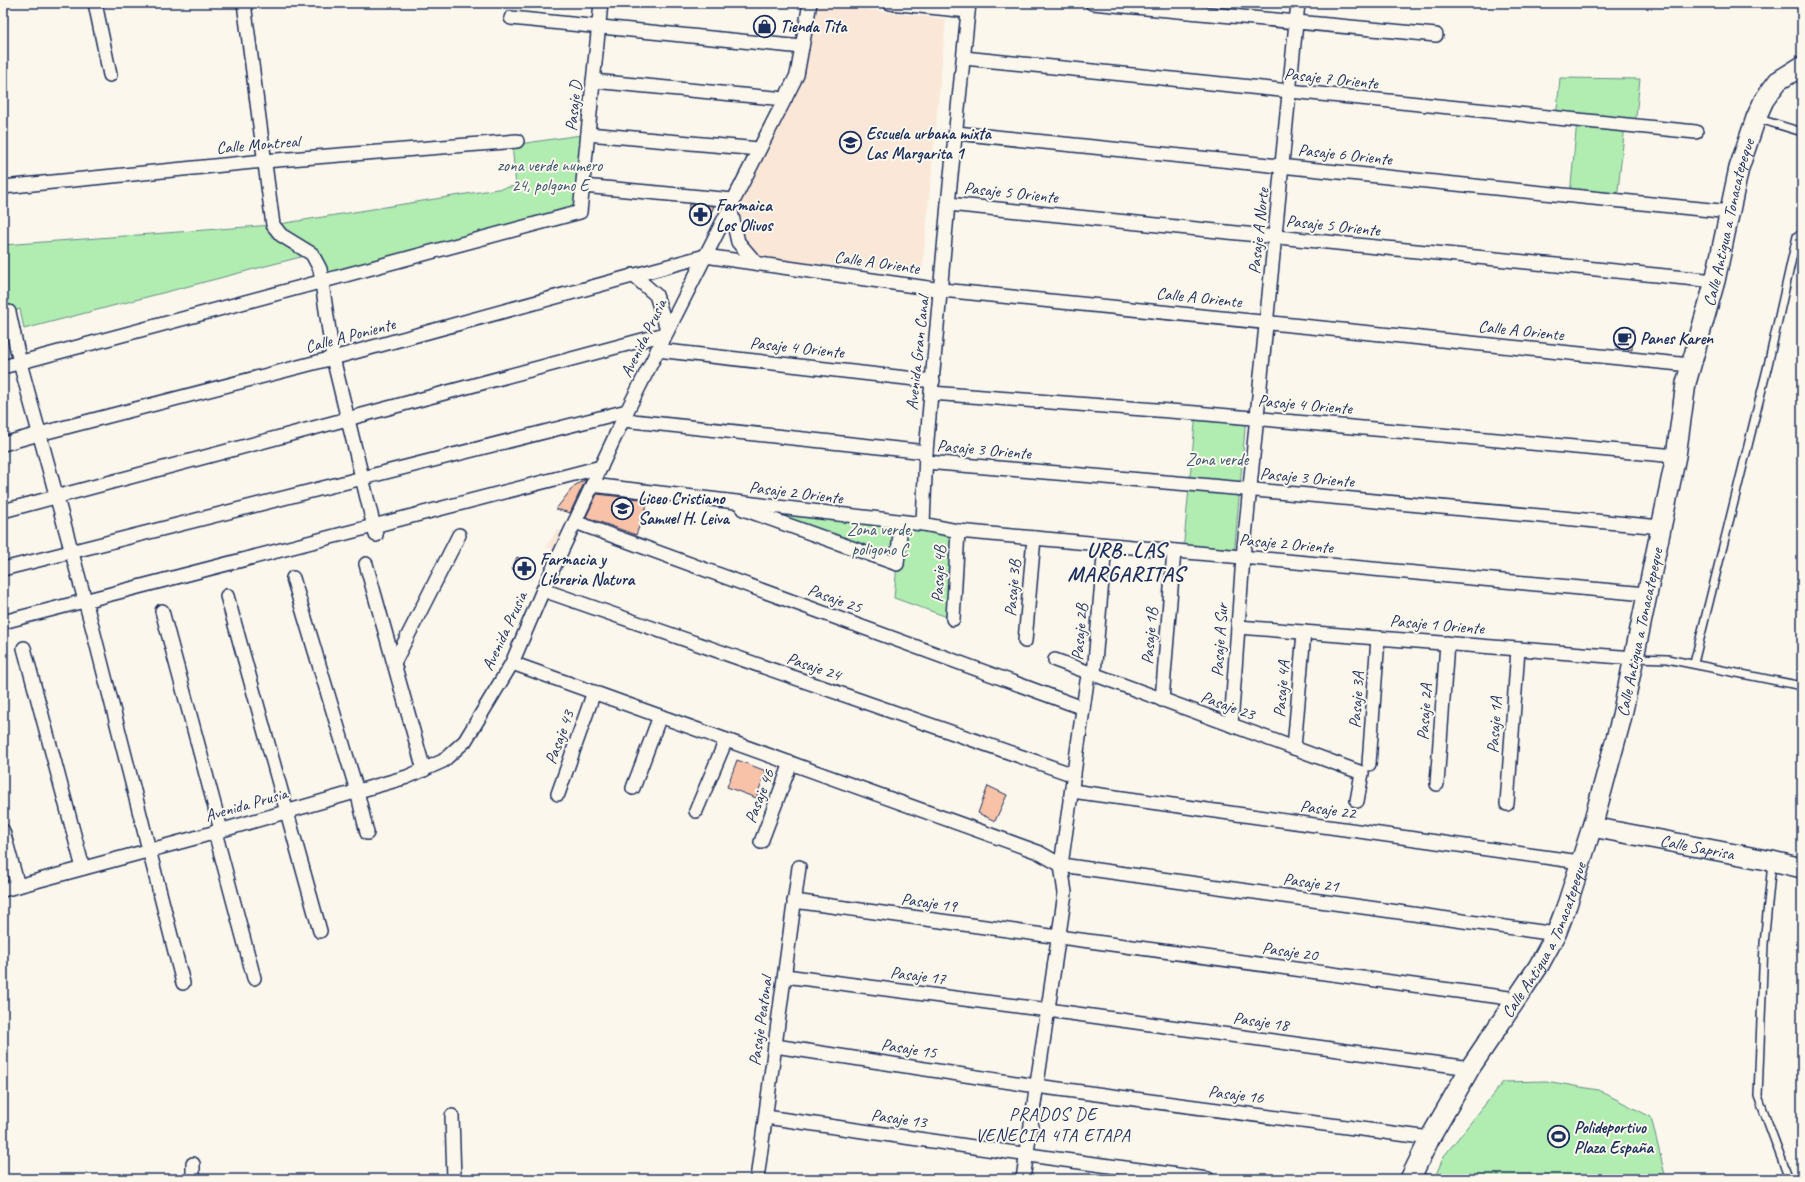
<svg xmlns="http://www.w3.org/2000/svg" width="1805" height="1182" font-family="Caveat,sans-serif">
<rect width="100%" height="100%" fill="#fbf7ec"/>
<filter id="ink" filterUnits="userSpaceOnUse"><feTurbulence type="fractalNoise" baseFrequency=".025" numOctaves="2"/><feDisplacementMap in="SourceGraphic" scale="8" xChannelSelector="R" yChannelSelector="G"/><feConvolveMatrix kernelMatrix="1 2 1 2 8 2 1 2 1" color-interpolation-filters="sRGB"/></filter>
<g filter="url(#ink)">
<g fill="#fae7d8">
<path d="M819 4 946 19 922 273 773 260 751 251 742 238 736 206 801 80Z"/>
<path d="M557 530 567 532 557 550 546 547Z"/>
</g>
<g fill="#b1ecb1" stroke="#668e88">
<path d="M1560 78 1640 79 1635 126 1625 125 1617 200 1570 195 1577 121 1556 119Z"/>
<path d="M588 134 580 212 322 282 312 254 24 329 20 309 3 314V245L273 225 516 186 512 145Z"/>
<path d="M1196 413 1246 417 1234 556 1183 552Z"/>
<path d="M718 500 958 531 953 619 894 598 897 564Z"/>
<path d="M1546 1081 1598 1090 1651 1117 1666 1179H1434L1444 1156 1503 1082Z"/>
</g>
<g fill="#f7c2a8" stroke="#1b2f5e">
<path d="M689 204 714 206 708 220 688 218Z"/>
<path d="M1633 329 1632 350 1616 347 1617 330Z"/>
<path d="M586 479 570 513 556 509 574 486Z"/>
<path d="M597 494 649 500 636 535 586 517Z"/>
<path d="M517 557 530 563 524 575 512 569Z"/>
<path d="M737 760 766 771 756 798 727 787Z"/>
<path d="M988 786 1007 795 995 821 978 813Z"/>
</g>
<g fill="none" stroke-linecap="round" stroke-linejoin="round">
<defs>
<g id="lane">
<path d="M1756 118 1802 132"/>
<path d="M1635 658 1667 659 1802 686"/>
<path d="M1694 663 1768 365 1797 236"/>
<path d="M1772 863 1764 944 1758 1096 1789 1179"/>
<path d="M1413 1177 1428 1179"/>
</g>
<g id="street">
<path d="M95 3 110 75"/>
<path d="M244 3 273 225 281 235 312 254 320 269 333 358 376 535"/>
<path d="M890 3 968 11"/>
<path d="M969 3 948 204 931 393 926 452 923 524 958 531 1646 594"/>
<path d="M1092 3 1436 35"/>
<path d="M511 18 802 47"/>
<path d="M964 58 1696 132"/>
<path d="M593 81 785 99"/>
<path d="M956 133 1730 212"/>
<path d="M588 134 759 149"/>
<path d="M583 186 733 200"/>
<path d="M3 187 264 161 517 141"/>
<path d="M948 204 1715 281"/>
<path d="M730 207 738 242 756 263"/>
<path d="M633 275 656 295 667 329"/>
<path d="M9 312 20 363 92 626 183 983"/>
<path d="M657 350 933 381"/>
<path d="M3 367 580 212 601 3"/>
<path d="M931 393 1196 413 1676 456"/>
<path d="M623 420 926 452"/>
<path d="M3 444 39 434 333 358 705 256 942 290 1690 365"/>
<path d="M926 462 1189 484 1661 527"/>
<path d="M592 485 923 524"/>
<path d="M743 509 897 564 901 523"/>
<path d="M3 511 665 334"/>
<path d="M575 522 1083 708"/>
<path d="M366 564 424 770"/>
<path d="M3 569 627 411"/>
<path d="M293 578 357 791 367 833"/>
<path d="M543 590 1074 775"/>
<path d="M227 596 320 931"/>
<path d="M162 611 221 830"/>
<path d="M953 619 958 531"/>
<path d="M3 622 601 467"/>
<path d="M1238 627 1634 658"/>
<path d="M1025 641 1034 538"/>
<path d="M24 648 83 868"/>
<path d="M1055 660 1362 773 1357 801"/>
<path d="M394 663 459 535"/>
<path d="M512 663 1038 852 1061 865 1065 893 1023 1179"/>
<path d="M1094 674 1105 545"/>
<path d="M1087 681 1061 865 1556 934"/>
<path d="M1162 700 1174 551"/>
<path d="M1231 725 1243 557 1298 3"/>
<path d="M1294 748 1304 632"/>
<path d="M1369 764 1378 638"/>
<path d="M1437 784 1447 643"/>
<path d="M633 788 660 716"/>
<path d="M1072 791 1580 862"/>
<path d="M558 794 594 692"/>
<path d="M1507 804 1518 649"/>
<path d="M696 811 726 740"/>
<path d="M3 831 18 886"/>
<path d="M215 832 254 978"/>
<path d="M761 842 791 763"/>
<path d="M3 890 195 838 407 777 443 761 465 741 512 663 543 590 627 411 797 75 810 3"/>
<path d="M794 901 1516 999"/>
<path d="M785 976 1048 1010 1470 1068"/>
<path d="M775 1046 1036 1086 1430 1138"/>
<path d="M452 1116 454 1179"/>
<path d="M766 1117 1057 1159 1208 1179"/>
<path d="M193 1179V1164"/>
<path d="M757 1179 799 867"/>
</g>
<g id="secondary">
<path id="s1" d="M1592 827 1772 861 1802 868"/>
<path id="s2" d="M1410 1179 1430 1138 1470 1068 1538 967 1556 934 1567 905 1592 827 1621 720 1676 456 1686 383 1715 281 1739 168 1756 118 1764 100 1778 81 1802 66"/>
</g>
</defs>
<use href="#lane" stroke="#1b2f5e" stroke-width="10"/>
<use href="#street" stroke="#1b2f5e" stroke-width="16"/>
<use href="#secondary" stroke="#1b2f5e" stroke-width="22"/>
<use href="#lane" stroke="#fbf7ec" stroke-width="7"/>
<use href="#street" stroke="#fbf7ec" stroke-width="13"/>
<use href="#secondary" stroke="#fbf7ec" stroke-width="19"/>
</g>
</g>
<defs>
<symbol id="shop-ring" viewBox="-11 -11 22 22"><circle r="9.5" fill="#fbf7ec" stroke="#1b2f5e" stroke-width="1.5"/><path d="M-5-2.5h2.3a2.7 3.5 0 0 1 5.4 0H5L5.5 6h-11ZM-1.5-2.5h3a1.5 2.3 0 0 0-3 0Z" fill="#1b2f5e"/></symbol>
<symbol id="school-ring" viewBox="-11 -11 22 22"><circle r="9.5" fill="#fbf7ec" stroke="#1b2f5e" stroke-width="1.5"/><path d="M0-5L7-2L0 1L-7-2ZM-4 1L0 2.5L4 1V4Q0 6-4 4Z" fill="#1b2f5e"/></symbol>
<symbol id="pharmacy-ring" viewBox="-11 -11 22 22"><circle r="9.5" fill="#fbf7ec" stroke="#1b2f5e" stroke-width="1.5"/><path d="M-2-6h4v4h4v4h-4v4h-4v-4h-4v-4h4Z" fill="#1b2f5e"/></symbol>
<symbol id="cafe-ring" viewBox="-11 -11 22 22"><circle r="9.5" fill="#fbf7ec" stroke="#1b2f5e" stroke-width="1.5"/><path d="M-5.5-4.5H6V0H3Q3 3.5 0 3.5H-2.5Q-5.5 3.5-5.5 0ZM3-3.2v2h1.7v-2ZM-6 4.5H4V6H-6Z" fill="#1b2f5e"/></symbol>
<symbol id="stadium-ring" viewBox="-11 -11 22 22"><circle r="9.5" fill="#fbf7ec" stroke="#1b2f5e" stroke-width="1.5"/><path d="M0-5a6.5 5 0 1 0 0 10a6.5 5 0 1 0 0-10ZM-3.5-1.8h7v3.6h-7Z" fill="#1b2f5e"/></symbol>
</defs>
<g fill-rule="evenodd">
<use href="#shop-ring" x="752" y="14" width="25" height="25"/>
<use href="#school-ring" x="838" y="130" width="25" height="25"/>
<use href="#pharmacy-ring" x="688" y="202" width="25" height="25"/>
<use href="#cafe-ring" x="1612" y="326" width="25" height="25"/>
<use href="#school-ring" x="610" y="496" width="25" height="25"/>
<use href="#pharmacy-ring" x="512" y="556" width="25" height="25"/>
<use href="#stadium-ring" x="1546" y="1124" width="25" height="25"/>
</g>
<g text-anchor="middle" stroke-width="4" stroke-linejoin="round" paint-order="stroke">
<g font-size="17" font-weight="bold" fill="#1b2f5e" stroke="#fbf7ec" text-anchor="start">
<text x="780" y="32">Tienda Tita</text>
<text x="866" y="139">Escuela urbana mixta<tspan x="866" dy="20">Las Margarita 1</tspan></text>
<text x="716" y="211">Farmaica<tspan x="716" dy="20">Los Olivos</tspan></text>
<text x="1640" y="344">Panes Karen</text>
<text x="638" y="504">Liceo Cristiano<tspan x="638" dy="20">Samuel H. Leiva</tspan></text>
<text x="540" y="565">Farmacia y<tspan x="540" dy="20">Libreria Natura</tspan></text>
<text x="1574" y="1133">Polideportivo<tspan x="1574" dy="20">Plaza España</tspan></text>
</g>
<g font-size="17" fill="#1b2f5e" stroke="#fbf7ec">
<text transform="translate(1331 78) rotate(6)" y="6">Pasaje 7 Oriente</text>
<text transform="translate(573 106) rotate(-84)" y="6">Pasaje D</text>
<text transform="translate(258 144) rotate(-5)" y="6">Calle Montreal</text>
<text transform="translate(1345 154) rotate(6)" y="6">Pasaje 6 Oriente</text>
<text transform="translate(1011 192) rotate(6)" y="6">Pasaje 5 Oriente</text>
<text dy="6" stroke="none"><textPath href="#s2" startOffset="1019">Calle Antigua a Tonacatepeque</textPath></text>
<text transform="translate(1333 225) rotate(6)" y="6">Pasaje 5 Oriente</text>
<text transform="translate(1258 231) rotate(-84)" y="6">Pasaje A Norte</text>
<text transform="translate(877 262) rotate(8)" y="6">Calle A Oriente</text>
<text transform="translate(1199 297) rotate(6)" y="6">Calle A Oriente</text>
<text transform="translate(1521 330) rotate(6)" y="6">Calle A Oriente</text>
<text transform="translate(350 335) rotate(-15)" y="6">Calle A Poniente</text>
<text transform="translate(643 338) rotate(-64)" y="6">Avenida Prusia</text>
<text transform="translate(797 347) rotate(6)" y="6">Pasaje 4 Oriente</text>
<text transform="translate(917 353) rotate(-84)" y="6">Avenida Gran Canal</text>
<text transform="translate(1305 404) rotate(5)" y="6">Pasaje 4 Oriente</text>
<text transform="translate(984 449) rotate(5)" y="6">Pasaje 3 Oriente</text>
<text transform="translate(1307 477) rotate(5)" y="6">Pasaje 3 Oriente</text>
<text transform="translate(796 492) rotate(7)" y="6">Pasaje 2 Oriente</text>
<text transform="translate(1286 543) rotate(5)" y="6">Pasaje 2 Oriente</text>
<text transform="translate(938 574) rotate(-87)" y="6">Pasaje 4B</text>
<text transform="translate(1012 588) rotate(-85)" y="6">Pasaje 3B</text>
<text transform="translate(835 598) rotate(20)" y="6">Pasaje 25</text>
<text transform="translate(1437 624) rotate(5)" y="6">Pasaje 1 Oriente</text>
<text transform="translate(504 631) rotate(-65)" y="6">Avenida Prusia</text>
<text transform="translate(1079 632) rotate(-85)" y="6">Pasaje 2B</text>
<text dy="6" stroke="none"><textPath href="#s2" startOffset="599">Calle Antigua a Tonacatepeque</textPath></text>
<text transform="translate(1149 636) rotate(-85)" y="6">Pasaje 1B</text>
<text transform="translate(1219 640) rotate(-86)" y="6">Pasaje A Sur</text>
<text transform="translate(814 666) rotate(19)" y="6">Pasaje 24</text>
<text transform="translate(1281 689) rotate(-85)" y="6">Pasaje 4A</text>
<text transform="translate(1356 700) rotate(-86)" y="6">Pasaje 3A</text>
<text transform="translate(1228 705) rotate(20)" y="6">Pasaje 23</text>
<text transform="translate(1424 712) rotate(-86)" y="6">Pasaje 2A</text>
<text transform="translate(1494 725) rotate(-86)" y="6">Pasaje 1A</text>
<text transform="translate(559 737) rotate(-70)" y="6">Pasaje 43</text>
<text transform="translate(759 796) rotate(-69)" y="6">Pasaje 46</text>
<text transform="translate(246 804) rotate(-16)" y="6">Avenida Prusia</text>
<text transform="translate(1328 809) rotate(8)" y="6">Pasaje 22</text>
<text dy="6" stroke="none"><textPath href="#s1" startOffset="107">Calle Saprisa</textPath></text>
<text transform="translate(1311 882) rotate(8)" y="6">Pasaje 21</text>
<text transform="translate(929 902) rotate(8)" y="6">Pasaje 19</text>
<text dy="6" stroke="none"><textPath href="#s2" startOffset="275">Calle Antigua a Tonacatepeque</textPath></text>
<text transform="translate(1290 951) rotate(8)" y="6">Pasaje 20</text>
<text transform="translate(918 975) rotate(7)" y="6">Pasaje 17</text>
<text transform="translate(760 1021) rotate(-82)" y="6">Pasaje Peatonal</text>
<text transform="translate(1261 1021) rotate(8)" y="6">Pasaje 18</text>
<text transform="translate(909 1048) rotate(9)" y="6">Pasaje 15</text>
<text transform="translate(1236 1094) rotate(7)" y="6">Pasaje 16</text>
<text transform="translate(899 1118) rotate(8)" y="6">Pasaje 13</text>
</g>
<g font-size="17" fill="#39556f" stroke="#fbf7ec">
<text x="550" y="171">zona verde numero<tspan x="550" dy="20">24, polgono E</tspan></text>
<text x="1217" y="465">Zona verde</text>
<text x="880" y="535">Zona verde,<tspan x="880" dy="20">poligono C</tspan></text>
</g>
<g font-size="18" letter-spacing="1" fill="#1b2f5e" stroke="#fbf7ec">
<text x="1053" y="1120">PRADOS DE<tspan x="1053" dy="21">VENECIA 4TA ETAPA</tspan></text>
</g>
<g font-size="21" font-weight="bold" letter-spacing="1" fill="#1b2f5e" stroke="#fbf7ec">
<text x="1126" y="557">URB. LAS<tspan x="1126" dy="24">MARGARITAS</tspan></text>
</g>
</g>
<rect width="1805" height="1182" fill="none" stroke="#fbf7ec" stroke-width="16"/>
<rect x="8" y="8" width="1789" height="1166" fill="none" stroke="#1b2f5e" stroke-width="1.5" filter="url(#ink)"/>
</svg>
